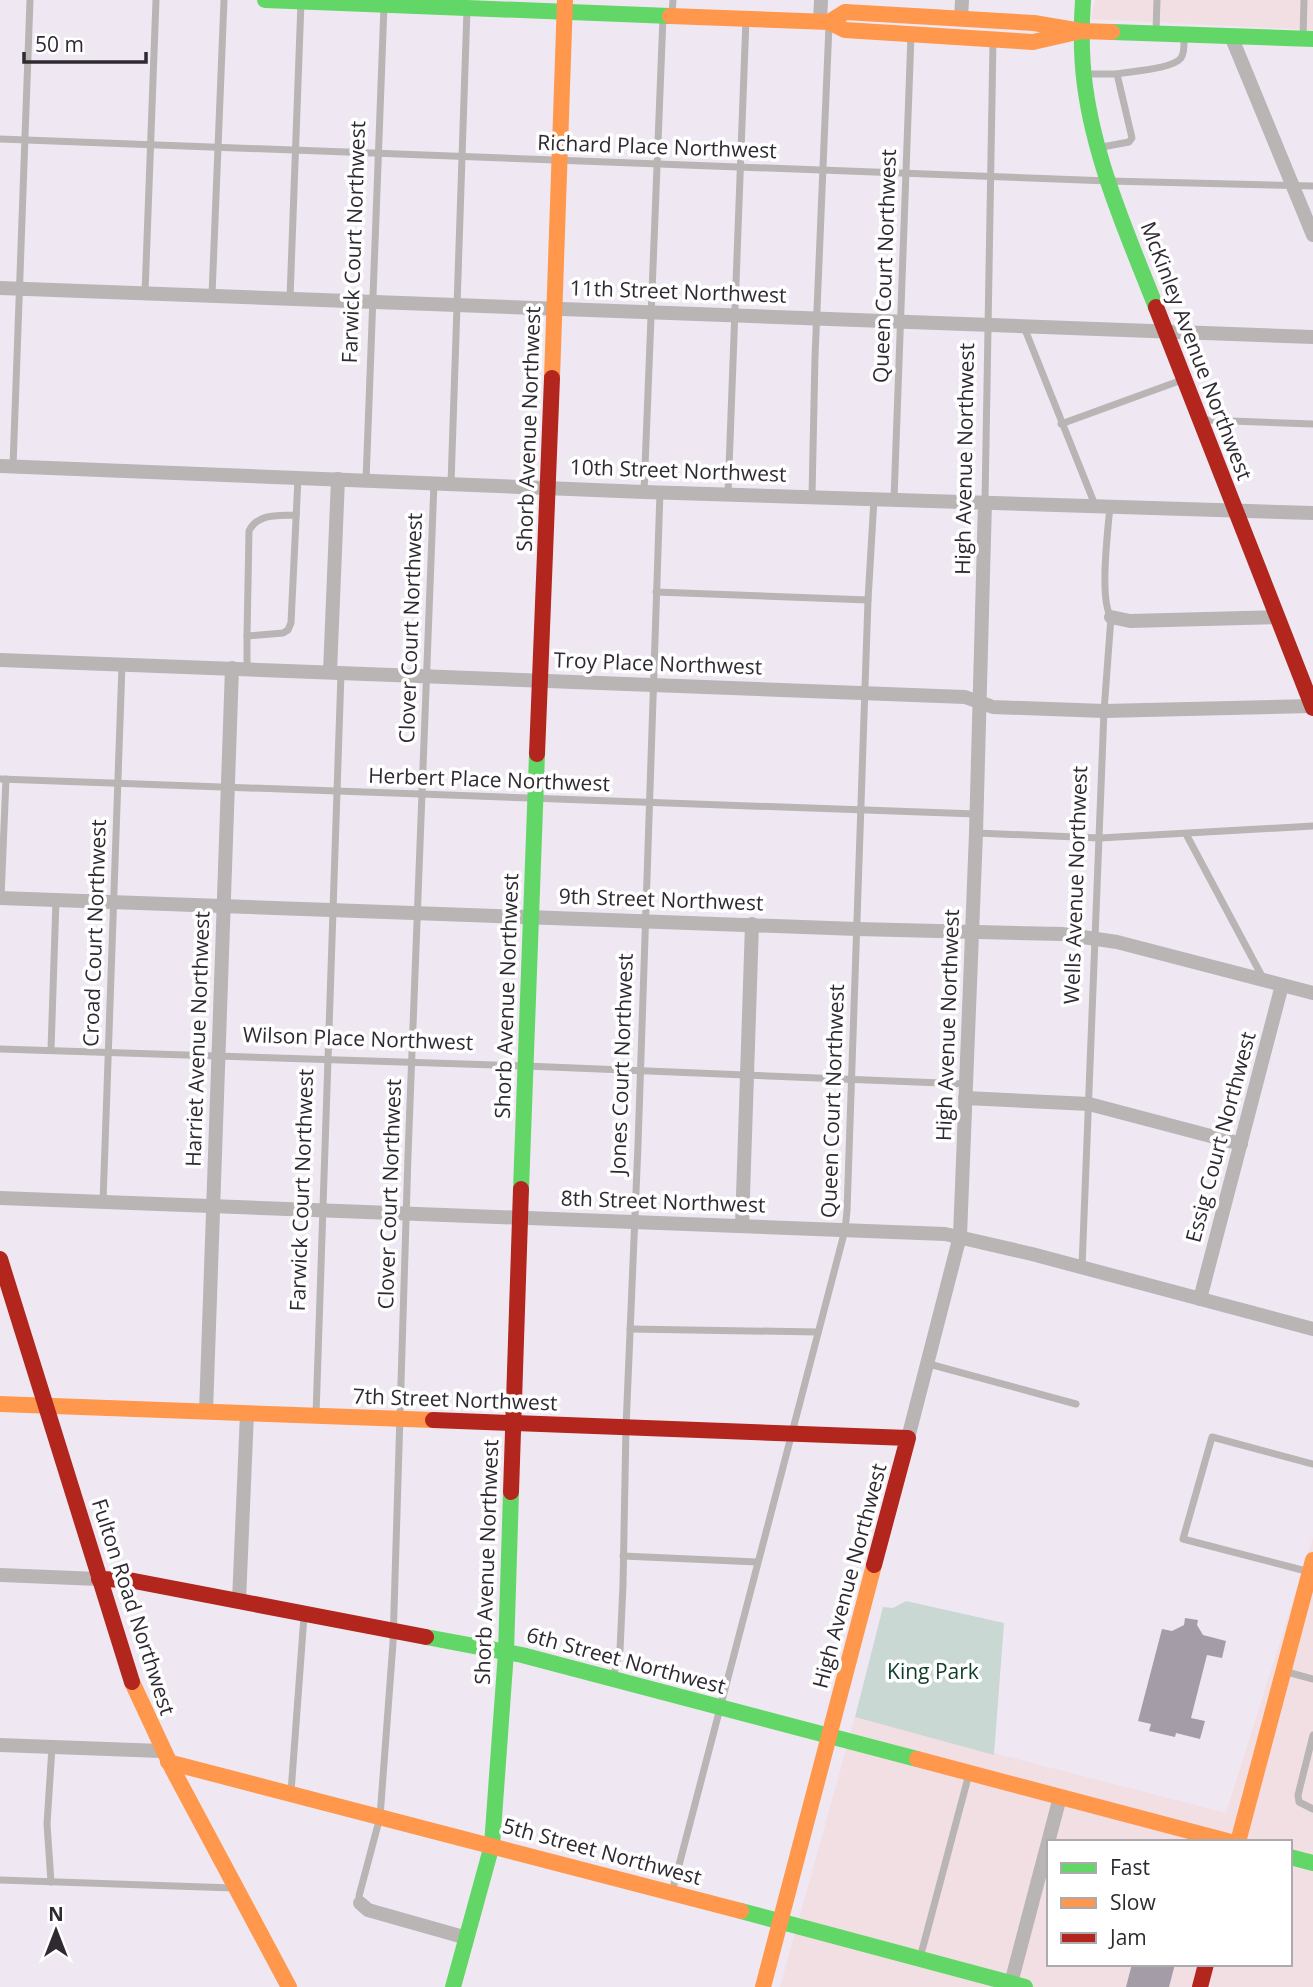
<svg xmlns="http://www.w3.org/2000/svg" width="1313" height="1987" font-family="'Open Sans',sans-serif">
<rect width="100%" height="100%" fill="#efe8f3"/>
<g fill="#f1dfe3" fill-rule="evenodd">
<path d="M1095 0H1313V30L1091 19Z"/>
<path d="M1313 1537V1987H780L855 1717 1226 1813ZM1049 1842H1290V1964H1049Z"/>
</g>
<path fill="#cad8d3" d="M906 1601 1004 1623 994 1755 855 1717 883 1607 893 1608Z"/>
<g fill="#a49da8">
<path d="M1185 1618 1198 1620 1197 1625 1203 1635 1226 1641 1222 1658 1207 1655 1191 1718 1205 1721 1200 1739 1176 1733 1175 1737 1149 1731 1151 1724 1138 1721 1162 1629 1172 1631 1184 1625Z"/>
<path d="M1132 1964H1175L1169 1987H1126Z"/>
</g>
<g fill="none" stroke-linecap="round" stroke-linejoin="round">
<g stroke="#b8b5b4" stroke-width="7">
<path d="M672 15 673 0"/>
<path d="M1156 31 1157 0"/>
<path d="M1303 38 1304 0"/>
<path d="M1088 74H1117L1132 138 1129 142 1102 147"/>
<path d="M1117 74C1131 71 1173 69 1181 58 1185 52 1184 42 1184 36"/>
<path d="M0 139 1109 181 1313 186"/>
<path d="M145 293 156 0"/>
<path d="M212 295 224 0"/>
<path d="M290 298 301 2"/>
<path d="M1024 327 1095 505"/>
<path d="M1205 420 1313 424"/>
<path d="M1061 424 1182 380"/>
<path d="M13 466 30 0"/>
<path d="M366 481 384 6"/>
<path d="M451 484 467 9"/>
<path d="M644 492 663 17"/>
<path d="M728 494 746 19"/>
<path d="M812 496 815 357 829 25"/>
<path d="M894 499 911 35"/>
<path d="M985 501 993 41"/>
<path d="M656 592 868 600"/>
<path d="M247 636 249 531C258 513 277 516 296 515"/>
<path d="M247 669V636L283 633 288 630 291 623 298 478"/>
<path d="M0 779 976 814"/>
<path d="M976 833 1100 838 1313 826"/>
<path d="M1186 834 1264 980"/>
<path d="M1 898 6 779"/>
<path d="M0 1049 526 1066 966 1084"/>
<path d="M51 1050 56 900"/>
<path d="M103 1202 122 665"/>
<path d="M1082 1267 1104 711 1111 617C1099 599 1108 530 1110 506"/>
<path d="M630 1329 818 1332"/>
<path d="M929 1364 1076 1404"/>
<path d="M316 1415 341 673"/>
<path d="M623 1556 757 1562"/>
<path d="M1306 1571 1183 1539 1212 1437 1313 1464"/>
<path d="M1287 1672 1313 1679"/>
<path d="M613 1678 620 1650 623 1585 626 1427 638 1145 660 492"/>
<path d="M1313 1735 1298 1795 1299 1802 1313 1809"/>
<path d="M291 1792 304 1616"/>
<path d="M0 1880 233 1888"/>
<path d="M51 1882 47 1824 52 1747"/>
<path d="M672 1892 845 1230 847 1211 868 600 874 499"/>
<path d="M360 1903 359 1896 380 1817 393 1643 408 1155 434 483"/>
<path d="M920 1958 969 1774"/>
</g>
<g stroke="#b8b5b4" stroke-width="14">
<path d="M961 19 962 0"/>
<path d="M820 22 821 0"/>
<path d="M1231 36 1313 235"/>
<path d="M0 288 1313 337"/>
<path d="M0 466 644 492 1313 513"/>
<path d="M1111 617 1130 621 1277 617"/>
<path d="M0 660 965 697 993 707 1104 711 1313 706"/>
<path d="M330 672 338 479"/>
<path d="M0 898 857 929 1062 934 1117 942 1313 993"/>
<path d="M965 1098 1089 1104 1241 1144"/>
<path d="M0 1198 945 1234 1032 1254 1313 1329"/>
<path d="M742 1226 752 924"/>
<path d="M1200 1299 1282 985"/>
<path d="M206 1412 232 668"/>
<path d="M908 1438 960 1236 976 833 985 502"/>
<path d="M0 1575 99 1579"/>
<path d="M239 1601 247 1413"/>
<path d="M0 1745 161 1751"/>
<path d="M360 1903 368 1910 467 1938"/>
<path d="M1011 1983 1060 1797"/>
</g>
<g stroke="#63d668" stroke-width="16">
<path d="M265 0 670 16"/>
<path d="M1083 0C1081 29 1081 57 1085 86 1095 162 1128 236 1156 307"/>
<path d="M1112 32 1313 39"/>
<path d="M521 1189 537 754"/>
<path d="M426 1637 522 1655 917 1759"/>
<path d="M1290 1857 1313 1863"/>
<path d="M741 1911 1025 1987"/>
<path d="M453 1987 492 1845 506 1652 511 1492"/>
</g>
<g stroke="#ff974d" stroke-width="16">
<path d="M670 16 829 22 845 30 1033 42 1081 31"/>
<path d="M829 22 845 12 1034 23 1081 31 1112 32"/>
<path d="M552 378 565 0"/>
<path d="M0 1404 433 1420"/>
<path d="M132 1682 173 1770 289 1987"/>
<path d="M917 1759 1231 1842"/>
<path d="M168 1762 741 1911"/>
<path d="M1238 1842 1313 1560"/>
<path d="M763 1987 874 1565"/>
</g>
<g stroke="#b3261e" stroke-width="16">
<path d="M1156 307 1313 708"/>
<path d="M537 754 552 378"/>
<path d="M0 1259 132 1682"/>
<path d="M433 1420 908 1438 874 1565"/>
<path d="M511 1492 521 1189"/>
<path d="M99 1579 129 1580 426 1637"/>
<path d="M1200 1987 1206 1964"/>
</g>
</g>
<g text-anchor="middle" stroke-width="7" stroke-linejoin="round" paint-order="stroke">
<g font-size="21" fill="#2f2a32" stroke="#fff">
<text transform="translate(657 147) rotate(2)" y="7">Richard Place Northwest</text>
<text transform="translate(354 242) rotate(-88)" y="7">Farwick Court Northwest</text>
<text transform="translate(885 266) rotate(-88)" y="7">Queen Court Northwest</text>
<text transform="translate(678 292) rotate(2)" y="7">11th Street Northwest</text>
<text transform="translate(1196 351) rotate(69)" y="7">McKinley Avenue Northwest</text>
<text transform="translate(529 429) rotate(-88)" y="7">Shorb Avenue Northwest</text>
<text transform="translate(965 459) rotate(-89)" y="7">High Avenue Northwest</text>
<text transform="translate(678 471) rotate(2)" y="7">10th Street Northwest</text>
<text transform="translate(411 628) rotate(-88)" y="7">Clover Court Northwest</text>
<text transform="translate(658 664) rotate(2)" y="7">Troy Place Northwest</text>
<text transform="translate(489 780) rotate(2)" y="7">Herbert Place Northwest</text>
<text transform="translate(1076 885) rotate(-88)" y="7">Wells Avenue Northwest</text>
<text transform="translate(661 900) rotate(2)" y="7">9th Street Northwest</text>
<text transform="translate(95 933) rotate(-88)" y="7">Croad Court Northwest</text>
<text transform="translate(507 996) rotate(-88)" y="7">Shorb Avenue Northwest</text>
<text transform="translate(948 1025) rotate(-88)" y="7">High Avenue Northwest</text>
<text transform="translate(198 1039) rotate(-88)" y="7">Harriet Avenue Northwest</text>
<text transform="translate(358 1039) rotate(2)" y="7">Wilson Place Northwest</text>
<text transform="translate(622 1064) rotate(-88)" y="7">Jones Court Northwest</text>
<text transform="translate(833 1101) rotate(-88)" y="7">Queen Court Northwest</text>
<text transform="translate(1221 1137) rotate(-75)" y="7">Essig Court Northwest</text>
<text transform="translate(302 1190) rotate(-88)" y="7">Farwick Court Northwest</text>
<text transform="translate(390 1194) rotate(-88)" y="7">Clover Court Northwest</text>
<text transform="translate(663 1202) rotate(2)" y="7">8th Street Northwest</text>
<text transform="translate(455 1400) rotate(2)" y="7">7th Street Northwest</text>
<text transform="translate(487 1562) rotate(-88)" y="7">Shorb Avenue Northwest</text>
<text transform="translate(850 1576) rotate(-75)" y="7">High Avenue Northwest</text>
<text transform="translate(133 1607) rotate(72)" y="7">Fulton Road Northwest</text>
<text transform="translate(626 1661) rotate(15)" y="7">6th Street Northwest</text>
<text transform="translate(602 1852) rotate(15)" y="7">5th Street Northwest</text>
</g>
<g font-size="21" fill="#103d29" stroke="#fff">
<text x="933" y="1679">King Park</text>
</g>
</g>
<rect x="1047" y="1840" width="245" height="126" fill="#ffffff" stroke="#acaaad" stroke-width="2"/>
<rect x="1061" y="1863" width="35" height="10" fill="#63d668" stroke="#acaaad" stroke-width="2"/>
<text x="1110" y="1875" font-size="21" fill="#2f2a32">Fast</text>
<rect x="1061" y="1898" width="35" height="10" fill="#ff974d" stroke="#acaaad" stroke-width="2"/>
<text x="1110" y="1910" font-size="21" fill="#2f2a32">Slow</text>
<rect x="1061" y="1933" width="35" height="10" fill="#b3261e" stroke="#acaaad" stroke-width="2"/>
<text x="1110" y="1945" font-size="21" fill="#2f2a32">Jam</text>
<g transform="translate(56 1931)" stroke="#ffffff" stroke-width="5" paint-order="stroke">
<path d="M0-5L12 26L0 18L-12 26Z" fill="#2f2a32"/>
<text y="-10" font-size="19" font-weight="bold" text-anchor="middle" fill="#2f2a32">N</text>
</g>
<path d="M24 52v10h122v-10" fill="none" stroke="#2f2a32" stroke-width="3.5"/>
<text x="35" y="52" font-size="21" fill="#2f2a32" stroke="#ffffff" stroke-width="5" paint-order="stroke">50 m</text>
</svg>
